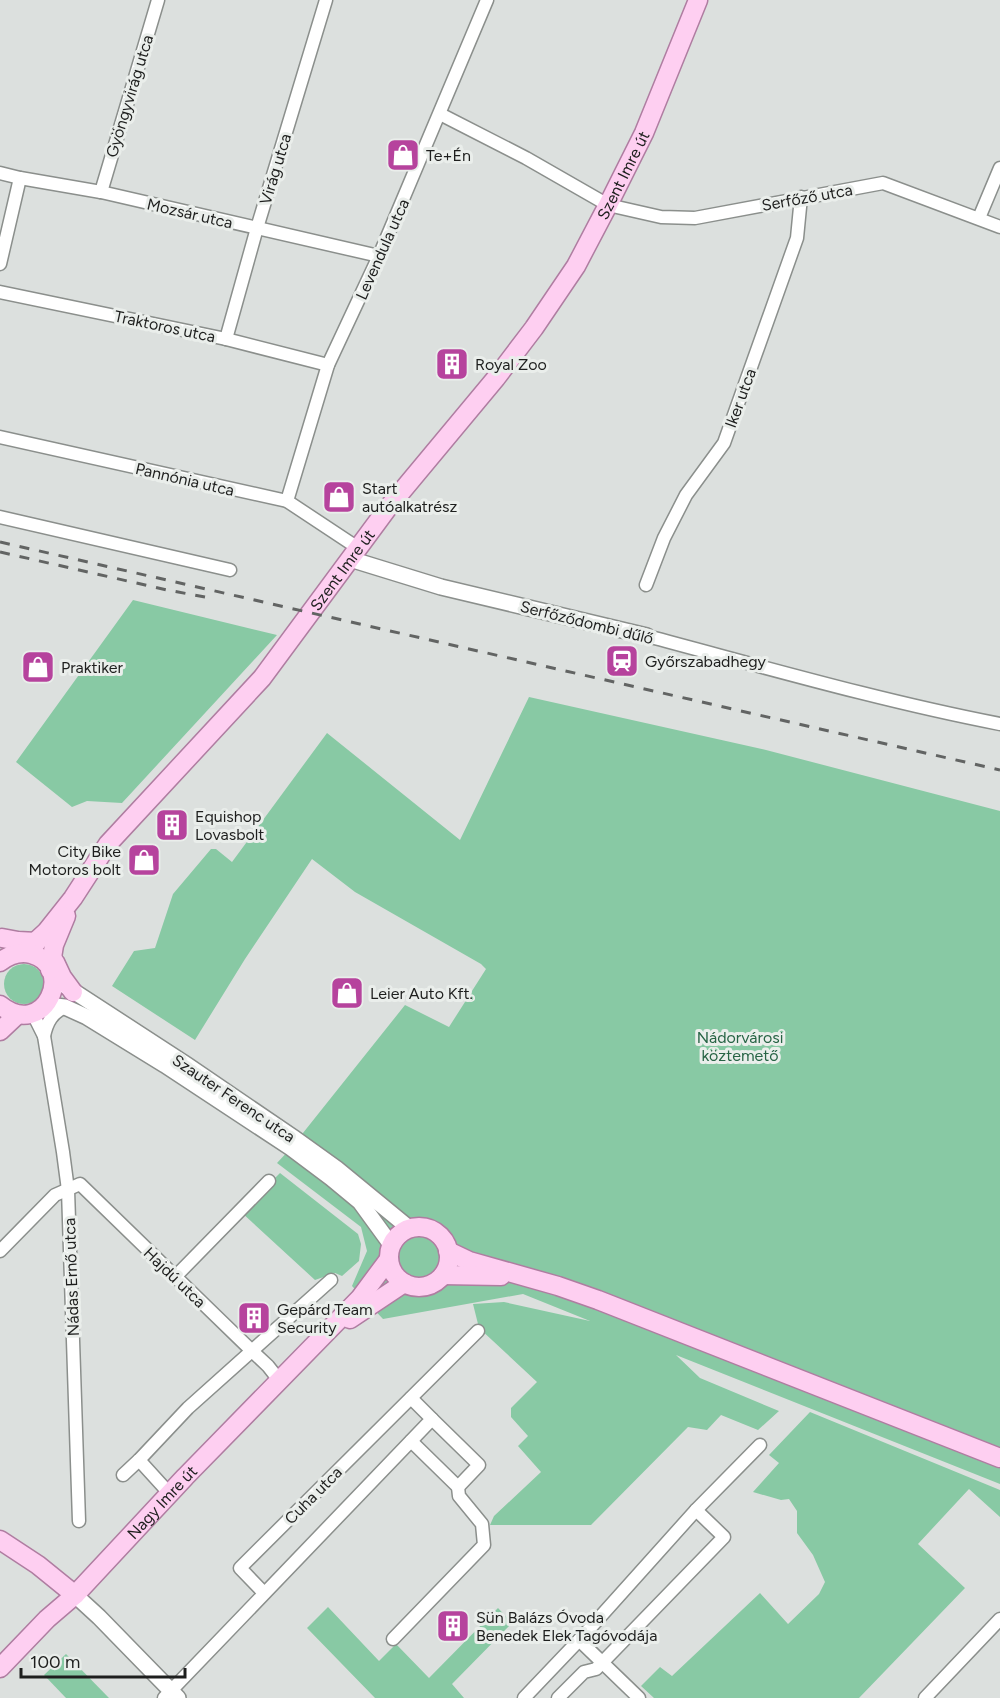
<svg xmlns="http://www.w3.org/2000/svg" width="1000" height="1698" font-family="Figtree,sans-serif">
<rect width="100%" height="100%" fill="#dce0de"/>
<g fill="#88c9a4">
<path d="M133 600 277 635 122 803 87 801 72 807 16 762Z"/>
<path d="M529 697 766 750 1000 811V1484L676 1355 700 1378 779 1411 758 1430 721 1415 707 1430 688 1427 591 1525H490L494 1516 541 1472 518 1446 528 1436 511 1417V1408L537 1382 479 1328 473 1304 504 1302 590 1321 523 1294 383 1319 352 1286 367 1251 361 1227 277 1163 291 1148 405 1005 449 1027 486 969 481 964 355 892 312 859 245 959 195 1040 112 986 134 951 155 948 173 894 211 849H216L232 862 327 733 460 840Z"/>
<circle cx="24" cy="984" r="20"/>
<path d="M280 1173 358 1234 361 1244 359 1261 342 1276 335 1273 315 1280 241 1212Z"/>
<path d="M810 1412 1000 1490V1517L969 1489 918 1544 965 1588 859 1698H654L641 1686 660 1667 672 1676 760 1593 788 1624 819 1594 825 1582 813 1555 797 1533V1511L789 1499 781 1500 753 1492 779 1463 769 1455Z"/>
<path d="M328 1607 379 1661 396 1644 429 1678 498 1608 512 1623 452 1684 464 1698H375L307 1628Z"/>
<path d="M66 1654 109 1698H66L44 1675Z"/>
</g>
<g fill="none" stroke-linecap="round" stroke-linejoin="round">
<defs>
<g id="minor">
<path d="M440 114 526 158 608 205 661 217 695 218 883 183 1000 227"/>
<path d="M0 173 20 178 101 192 379 256"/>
<path d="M101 192 158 0"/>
<path d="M979 218 1000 168"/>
<path d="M0 264 20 178"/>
<path d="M0 292 226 339 328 365"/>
<path d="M226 339 257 228 326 0"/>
<path d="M0 437 287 501 358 548"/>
<path d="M287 501 328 365 379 256 487 0"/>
<path d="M0 517 230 570"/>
<path d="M646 585 664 538 686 495 724 443 797 238 801 197"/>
<path d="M647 636C764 667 881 701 1000 724"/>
<path d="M33 1014 44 1036 63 1152 68 1190 79 1521"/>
<path d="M44 1036C47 1022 52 1013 65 1007"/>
<path d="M0 1251 55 1195 80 1184 252 1351 268 1366 279 1380"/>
<path d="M175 1277 269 1181"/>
<path d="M432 1419 479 1465 458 1487"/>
<path d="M139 1460 169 1493"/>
<path d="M123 1475 139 1460 188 1408 331 1280"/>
<path d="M264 1593 240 1568 478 1331"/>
<path d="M393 1639 484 1545 482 1524 459 1496 458 1487 411 1441"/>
<path d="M579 1640 639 1698"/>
<path d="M164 1698 432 1419 411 1398"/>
<path d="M524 1698 583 1636 696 1510 760 1445"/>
<path d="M558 1698 584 1672 596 1669 724 1537 696 1510"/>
<path d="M925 1698 1000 1619"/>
</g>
<g id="tertiary">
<path d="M350 559 441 587 647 636"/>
<path d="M64 985 187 1065 294 1138 336 1168 409 1228"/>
<path d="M46 1005 65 1007 87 1017 165 1065 291 1148 331 1178 360 1202 392 1246"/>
<path d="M75 1595 99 1617 178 1698"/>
</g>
<g id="primary">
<path d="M2 938 18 941 37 942"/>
<path id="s1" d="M23 953 46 932 73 898 108 844 262 678 387 509 496 378 534 328 576 266 608 205 644 133 698 0"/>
<path d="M0 962C9 955 19 951 31 954 77 966 45 1041 0 1005"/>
<path d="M55 962 62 977 73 992"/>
<path d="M50 970 54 945 66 916"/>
<path d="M0 1031 17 1015"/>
<circle cx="419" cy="1257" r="30"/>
<path d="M448 1251 469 1261 558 1286 598 1300 1000 1458"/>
<path d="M443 1275 501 1276"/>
<path d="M350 1319 404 1283"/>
<path d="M0 1540 38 1565 75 1595"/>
<path id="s2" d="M0 1668 47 1619 75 1595 185 1477 360 1298 389 1259"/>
</g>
</defs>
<use href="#minor" stroke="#8b8f8c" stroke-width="15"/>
<use href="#tertiary" stroke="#8b8f8c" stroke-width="18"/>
<use href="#primary" stroke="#af7da1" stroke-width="21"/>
<use href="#minor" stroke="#fff" stroke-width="12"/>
<use href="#tertiary" stroke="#fff" stroke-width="15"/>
<use href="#primary" stroke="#fecff1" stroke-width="18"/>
<g stroke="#626463" stroke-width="3" stroke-dasharray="10 10" stroke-linecap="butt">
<path d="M0 542 1000 770"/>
<path d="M0 552 167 590 205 597"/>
</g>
</g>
<defs>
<symbol id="shop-square" viewBox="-11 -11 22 22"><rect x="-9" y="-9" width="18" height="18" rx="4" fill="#b6439d" stroke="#eaeeeb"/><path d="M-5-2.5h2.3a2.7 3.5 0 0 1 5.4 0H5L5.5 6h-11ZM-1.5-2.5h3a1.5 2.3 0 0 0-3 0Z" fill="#fff"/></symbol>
<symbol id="building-square" viewBox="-11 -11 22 22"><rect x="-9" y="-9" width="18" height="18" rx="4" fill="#b6439d" stroke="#eaeeeb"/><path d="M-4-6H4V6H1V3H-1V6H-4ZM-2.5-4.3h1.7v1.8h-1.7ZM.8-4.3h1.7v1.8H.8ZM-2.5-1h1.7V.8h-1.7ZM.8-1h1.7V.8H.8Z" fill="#fff"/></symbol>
<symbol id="station-square" viewBox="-11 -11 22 22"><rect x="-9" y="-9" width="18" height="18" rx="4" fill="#b6439d" stroke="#eaeeeb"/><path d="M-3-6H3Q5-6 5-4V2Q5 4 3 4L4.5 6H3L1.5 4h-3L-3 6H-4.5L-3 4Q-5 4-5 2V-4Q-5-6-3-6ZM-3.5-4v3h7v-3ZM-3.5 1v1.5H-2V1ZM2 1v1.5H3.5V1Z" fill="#fff"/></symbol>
</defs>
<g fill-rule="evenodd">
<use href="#shop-square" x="384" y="136" width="38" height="38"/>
<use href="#building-square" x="433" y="345" width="38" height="38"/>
<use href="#shop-square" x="320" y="478" width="38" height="38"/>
<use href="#station-square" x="603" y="642" width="38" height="38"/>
<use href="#shop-square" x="19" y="648" width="38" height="38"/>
<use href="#building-square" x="153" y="806" width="38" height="38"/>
<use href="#shop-square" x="125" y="841" width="38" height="38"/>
<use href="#shop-square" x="328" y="974" width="38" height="38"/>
<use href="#building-square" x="235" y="1299" width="38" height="38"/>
<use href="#building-square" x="434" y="1607" width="38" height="38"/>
</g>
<g text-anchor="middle" stroke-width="6" stroke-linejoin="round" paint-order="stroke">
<g font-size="16" fill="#1e1f1e" stroke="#eaeeeb">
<text transform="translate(129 96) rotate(-73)" y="6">Gyöngyvirág utca</text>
<text transform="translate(275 169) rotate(-73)" y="6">Virág utca</text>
<text dy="6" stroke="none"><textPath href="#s1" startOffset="986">Szent Imre út</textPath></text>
<text transform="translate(807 197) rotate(-10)" y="6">Serfőző utca</text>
<text transform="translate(190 213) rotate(13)" y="6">Mozsár utca</text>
<text transform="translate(382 249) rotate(-66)" y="6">Levendula utca</text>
<text transform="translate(165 326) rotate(12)" y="6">Traktoros utca</text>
<text transform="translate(740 398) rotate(-70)" y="6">Iker utca</text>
<text transform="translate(185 479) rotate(13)" y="6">Pannónia utca</text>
<text dy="6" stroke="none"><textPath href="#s1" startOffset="500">Szent Imre út</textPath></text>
<text transform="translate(587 622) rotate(14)" y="6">Serfőződombi dűlő</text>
<text transform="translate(234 1098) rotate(34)" y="6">Szauter Ferenc utca</text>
<text transform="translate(71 1277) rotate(-92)" y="6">Nádas Ernő utca</text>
<text transform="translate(175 1277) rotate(44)" y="6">Hajdú utca</text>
<text transform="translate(313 1495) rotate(-45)" y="6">Cuha utca</text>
<text dy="6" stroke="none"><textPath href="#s2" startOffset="232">Nagy Imre út</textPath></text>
</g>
<g font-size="16" fill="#1e1f1e" stroke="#eaeeeb" text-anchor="start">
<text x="426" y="161">Te+Én</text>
<text x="475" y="370">Royal Zoo</text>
<text x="362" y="494">Start<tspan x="362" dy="18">autóalkatrész</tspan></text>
<text x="645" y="667">Győrszabadhegy</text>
<text x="61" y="673">Praktiker</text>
<text x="195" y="822">Equishop<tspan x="195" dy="18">Lovasbolt</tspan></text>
<text x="121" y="857" text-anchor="end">City Bike<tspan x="121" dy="18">Motoros bolt</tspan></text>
<text x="370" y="999">Leier Auto Kft.</text>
<text x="277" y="1315">Gepárd Team<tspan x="277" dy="18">Security</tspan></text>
<text x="476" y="1623">Sün Balázs Óvoda<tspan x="476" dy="18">Benedek Elek Tagóvodája</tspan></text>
</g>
<g font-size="16" fill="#276445" stroke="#eaeeeb">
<text x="740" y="1043">Nádorvárosi<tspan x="740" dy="18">köztemető</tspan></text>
</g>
</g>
<path d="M21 1668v9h164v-9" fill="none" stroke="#1e1f1e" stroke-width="3"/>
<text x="30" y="1668" font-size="18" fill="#1e1f1e" stroke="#eaeeeb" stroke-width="4.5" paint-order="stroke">100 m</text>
</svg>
